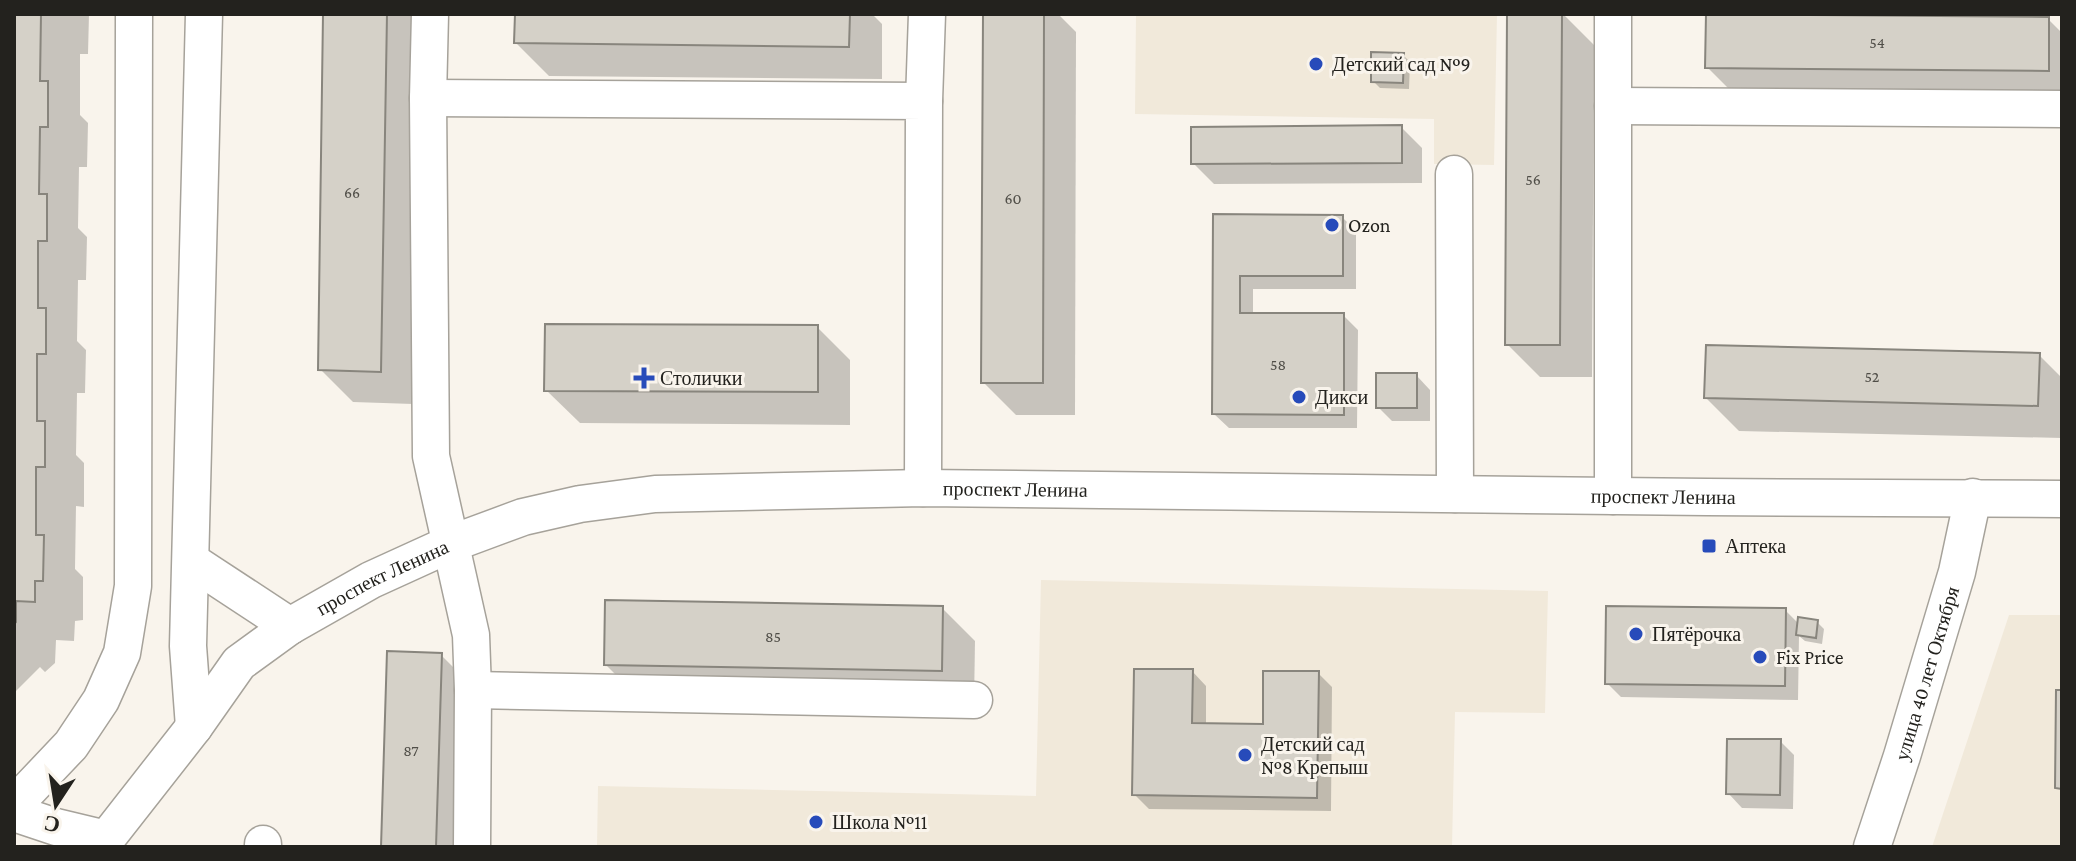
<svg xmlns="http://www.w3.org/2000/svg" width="2076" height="861" font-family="'Crimson Pro',serif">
<rect width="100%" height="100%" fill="#f9f4ec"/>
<g fill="#f1e9da">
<path d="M1136 14H1497L1494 165 1434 164V119L1135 114Z"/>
<path d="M1041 580 1548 591 1545 713 1455 712 1452 847H597L598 786 1036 796Z"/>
<path d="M2009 615H2062V847H1932Z"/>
</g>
<g fill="#0003">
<path d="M14 14H89L88 54H80V115L88 123 87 167H79L78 228 87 237 86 280H78L77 341 86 350 85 393H77L76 455 84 463V507L76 506 75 569 83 577V620L75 621 74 641 56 640 55 663 45 672 40 667 14 693Z"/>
<path d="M325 14H412L419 21 413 404 353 402 320 369Z"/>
<path d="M517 14H872L882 24V79L549 76 516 43Z"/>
<path d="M985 14H1058L1076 32 1075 415H1016L983 382Z"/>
<path d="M1509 14H1563L1594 45 1592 377H1540L1507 344Z"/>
<path d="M2048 19 2062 33V103L1740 100 1707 67Z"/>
<path d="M1403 55 1410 62 1409 89 1380 88 1373 81Z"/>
<path d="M1401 127 1422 148V183L1214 184 1193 163Z"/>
<path d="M1215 216 1342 217 1356 231V289H1253V315H1343L1358 330 1357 428H1229L1214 414Z"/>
<path d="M817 327 850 360V425L580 423 546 390Z"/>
<path d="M2039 355 2062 378V438L1739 431 1706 398Z"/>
<path d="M1416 375 1430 390V421H1392L1378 407Z"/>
<path d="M942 608 975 641 974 703 639 698 606 665Z"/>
<path d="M1785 610 1799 624 1817 622 1824 629 1822 644 1805 641 1799 636 1798 700 1621 697 1607 683Z"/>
<path d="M441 655 474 688 469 847H383Z"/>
<path d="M1192 671 1206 686V725L1265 726 1318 673 1332 687 1331 811 1149 809 1134 794Z"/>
<path d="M1780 741 1794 755 1793 809 1742 808 1728 793Z"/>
</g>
<g fill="#d5d1c8" stroke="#88857d" stroke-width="2">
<path d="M14 14H49H41L40 81H48V127H40L39 194H47V241H38V308H46V354H37V421H45V467H36V535H44L43 581H35V602L16 601V622L14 624Z"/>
<path d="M323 14H387L381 372 318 370Z"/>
<path d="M515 14H850L849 47 514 43Z"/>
<path d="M983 14H1044L1043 383H981Z"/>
<path d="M1507 14H1562L1560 345H1505Z"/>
<path d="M1706 14 2049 17V71L1705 68Z"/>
<path d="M1371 52 1404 53 1403 83 1371 82Z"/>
<path d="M1402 125V163L1191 164V127Z"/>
<path d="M1213 214 1343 215V276H1240V313H1344V415L1212 414Z"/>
<path d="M545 324 818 325V392L544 391Z"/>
<path d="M1706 345 2040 353 2038 406 1704 398Z"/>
<rect x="1376" y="373" width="41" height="35"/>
<path d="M605 600 943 606 942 671 604 665Z"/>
<path d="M1606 606 1786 608 1785 686 1605 684Z"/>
<path d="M1798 617 1818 620 1816 638 1796 635Z"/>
<path d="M387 651 442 653 436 847H381Z"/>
<path d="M1134 669H1193L1192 723 1263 724V671H1319L1317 798 1132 795Z"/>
<path d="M2056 690H2062V789L2055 788Z"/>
<path d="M1727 739H1781L1780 795 1726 794Z"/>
</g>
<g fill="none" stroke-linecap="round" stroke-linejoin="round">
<defs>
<g id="minor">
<path d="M430 14 428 98 431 456 471 635 473 690 472 847"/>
<path d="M428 98 924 101 923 488"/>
<path d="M924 101 927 14"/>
<path d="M1613 106 2062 109"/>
<path d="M1454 174 1455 494"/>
<path d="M1613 496V14"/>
<path d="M191 561 290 626"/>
<path d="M473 690 974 700"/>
<path d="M194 727 188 646 204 14"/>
<path d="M14 805 71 745 101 700 122 653 133 586 134 14"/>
<path d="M14 813 56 827 106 839"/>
<path d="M263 844V847"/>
<path id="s1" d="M100 847 194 727 239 663 290 626 371 580 450 544 523 517 580 504 655 494 923 488 1707 497 2062 499"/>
<path id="s2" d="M1872 847 1902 756 1957 572 1973 497"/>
</g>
</defs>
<use href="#minor" stroke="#a6a29a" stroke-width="39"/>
<use href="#minor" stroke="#fff" stroke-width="36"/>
</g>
<g fill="#274bba" stroke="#f9f4ec" stroke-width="3">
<circle cx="1316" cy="64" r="8"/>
<circle cx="1332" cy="225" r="8"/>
<path d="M640 366h8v8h8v8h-8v8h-8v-8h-8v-8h8z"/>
<circle cx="1299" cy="397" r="8"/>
<rect x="1701" y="538" width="16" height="16" rx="4"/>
<circle cx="1636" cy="634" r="8"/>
<circle cx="1760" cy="657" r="8"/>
<circle cx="1245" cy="755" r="8"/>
<circle cx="816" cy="822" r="8"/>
</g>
<g text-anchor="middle" stroke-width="6" stroke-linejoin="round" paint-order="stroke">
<g font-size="16" fill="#504e48">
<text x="1877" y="48">54</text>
<text x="1533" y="185">56</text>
<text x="352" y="198">66</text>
<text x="1013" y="204">60</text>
<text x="1278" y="370">58</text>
<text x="1872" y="382">52</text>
<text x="773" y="642">85</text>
<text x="411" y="756">87</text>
</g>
<g font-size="20" fill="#23221e" stroke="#f9f4ec" text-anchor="start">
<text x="1332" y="71">Детский сад №9</text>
<text x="1348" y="232">Ozon</text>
<text x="660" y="385">Столички</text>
<text x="1315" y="404">Дикси</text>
<text x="1725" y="553">Аптека</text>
<text x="1652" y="641">Пятёрочка</text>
<text x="1776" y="664">Fix Price</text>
<text x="1261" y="751">Детский сад<tspan x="1261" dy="23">№8 Крепыш</tspan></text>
<text x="832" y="829">Школа №11</text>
</g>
<g font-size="20" fill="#23221e" stroke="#f9f4ec">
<text dy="7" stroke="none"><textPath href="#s1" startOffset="1046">проспект Ленина</textPath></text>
<text dy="7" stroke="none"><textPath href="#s1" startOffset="1694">проспект Ленина</textPath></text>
<text dy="7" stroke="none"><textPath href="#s1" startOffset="398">проспект Ленина</textPath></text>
<text dy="7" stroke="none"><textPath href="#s2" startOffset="182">улица 40 лет Октября</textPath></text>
</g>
</g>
<rect width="2076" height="861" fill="none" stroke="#23221e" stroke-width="32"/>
<g transform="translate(56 805) rotate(192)" stroke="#f9f4ec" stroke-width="6" paint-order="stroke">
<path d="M0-6L14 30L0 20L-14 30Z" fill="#23221e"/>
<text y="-12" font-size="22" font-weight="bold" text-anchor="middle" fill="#23221e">С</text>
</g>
</svg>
